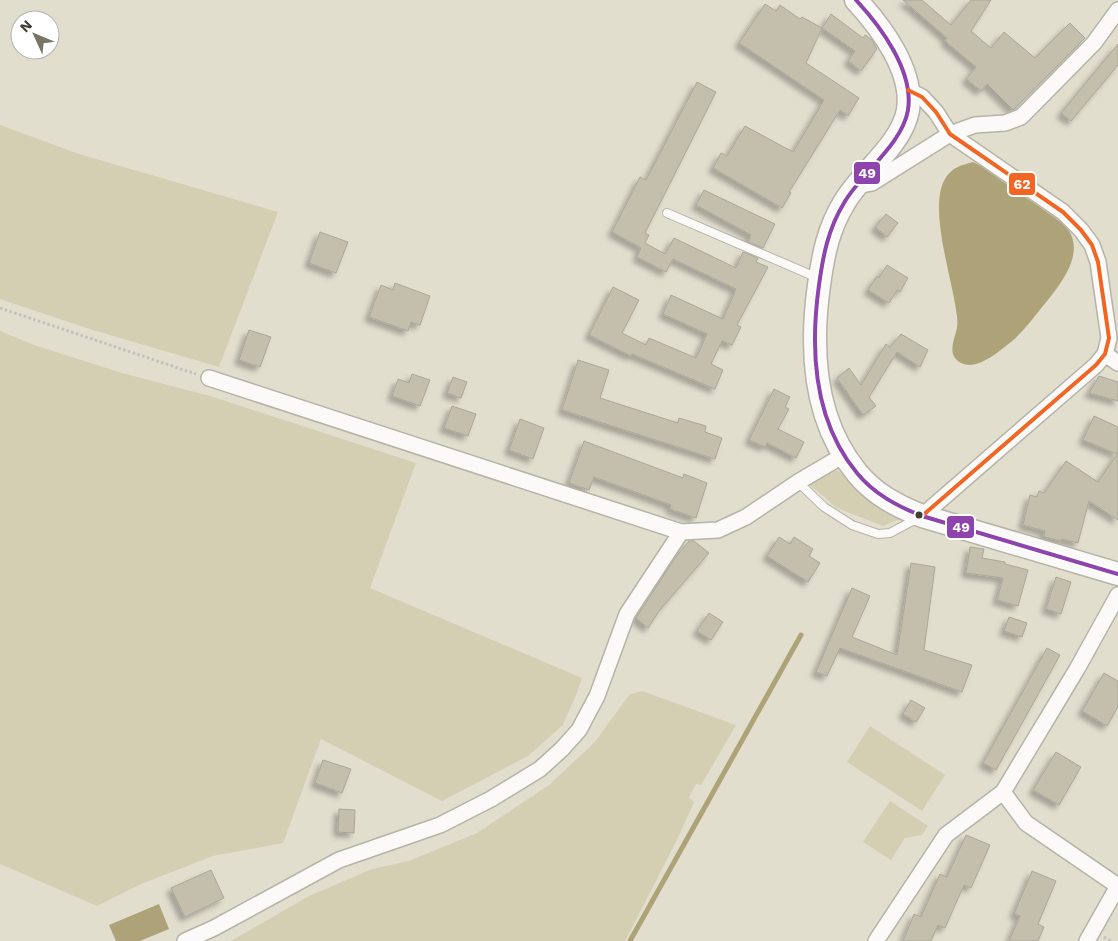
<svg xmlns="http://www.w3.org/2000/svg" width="1118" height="941" font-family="'Work Sans',sans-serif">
<defs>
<filter id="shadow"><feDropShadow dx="-4.5" dy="4.5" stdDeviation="2.5" flood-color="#0004"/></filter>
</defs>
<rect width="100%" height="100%" fill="#e2dece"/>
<g fill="#d4ceb2">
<path d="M0 125 79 154 278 212 219 367 93 330 0 299Z"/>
<path d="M0 331 34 345 122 373 210 396 416 463 370 588 582 678 576 695 563 725 528 756 442 801 321 739 283 843 213 856 141 884 97 906 0 864Z"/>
<path d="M837 470 867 498 902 518 883 526 837 508 809 484Z"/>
<path d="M642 691 736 725 701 785 696 784 689 797 694 802 677 840 625 941H231L309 896 372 869 409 861 477 833 549 785 594 743 630 694Z"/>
<path d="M870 726 945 775 922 811 847 762Z"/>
<path d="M890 801 928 826 922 835 905 838 891 860 863 842Z"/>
</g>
<g fill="#aea378">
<path d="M973 162 981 166C1001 180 1020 194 1040 207 1049 214 1063 222 1069 231 1086 258 1054 292 1039 311 1030 322 1022 333 1011 342 998 352 971 377 955 358 949 350 955 337 957 328 958 322 957 316 956 310 952 278 928 207 945 179 951 168 961 165 973 162Z"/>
<path d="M159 904 169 929 140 941H116L109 925Z"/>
</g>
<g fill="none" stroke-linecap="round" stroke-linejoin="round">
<path stroke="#aea378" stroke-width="5" d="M630 941 801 635"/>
</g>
<g fill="#c3bfac" stroke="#aaa79a" filter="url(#shadow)">
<path d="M903 0H922L951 25 971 0H991L971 31 991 48 1004 32 1035 58 1070 23 1085 38 1013 110 987 84 981 91 966 79 976 67 945 41 947 38Z"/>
<path d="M765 4 776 11 780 5 800 19 802 17 822 28 806 63 859 98 848 116 840 110 789 192 791 193 782 208 713 168 721 153 727 156 745 126 793 152 824 100 739 43Z"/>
<path d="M831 14 863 38 865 35 872 40 877 49 861 71 848 61 855 51 822 28Z"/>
<path d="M1118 44V65L1071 121 1061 113Z"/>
<path d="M697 82 716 92 645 233 649 235 645 243 665 254 674 238 736 268 743 252 758 258 756 262 768 267 737 325 741 327 732 345 722 341 711 364 723 370 715 389 632 354 631 356 589 335 613 287 639 300 622 333 646 345 649 338 696 358 707 334 663 314 671 295 723 319 736 289 673 259 666 272 637 257 641 248 612 232 640 177 646 180Z"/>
<path d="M704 190 775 224 763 248 748 242 751 235 696 205Z"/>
<path d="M886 214 898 223 887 237 875 227Z"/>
<path d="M320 232 348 242 336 273 309 263Z"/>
<path d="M887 265 908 278 900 292 897 290 889 303 868 290 877 276 879 278Z"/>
<path d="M395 283 430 296 420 325 411 322 408 331 369 317 381 285 393 290Z"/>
<path d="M249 330 271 337 260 367 239 360Z"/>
<path d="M901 334 928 350 920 367 897 352 869 397 876 406 863 415 837 378 849 368 861 385 886 344 890 347Z"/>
<path d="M578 360 609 370 600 398 678 423 679 418 706 426 705 432 722 438 715 459 562 410Z"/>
<path d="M412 374 430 380 420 406 392 396 398 379 409 383Z"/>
<path d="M1099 376 1118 382V401L1089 393Z"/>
<path d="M453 377 467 382 461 398 447 393Z"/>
<path d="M774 389 790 397 785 407 789 409 778 429 804 442 796 458 767 443 765 447 749 440Z"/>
<path d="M452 406 476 414 468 436 444 428Z"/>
<path d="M1094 416 1118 427V520L1089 501 1078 543 1062 539 1061 541 1044 537 1045 531 1023 525 1030 495 1037 497 1039 491 1044 493 1066 461 1098 482 1117 454 1083 440Z"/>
<path d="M520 419 544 428 533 459 509 450Z"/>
<path d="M584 441 683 478 684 474 707 483 696 518 670 509 671 505 594 477 589 490 569 483Z"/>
<path d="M779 537 790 544 794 537 813 549 809 556 820 563 808 582 767 556Z"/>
<path d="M689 541H694L709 553 659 611 648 628 636 618 675 558Z"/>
<path d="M970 547 984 549 982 558 1005 562V564L1028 570 1018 606 997 600 1003 578 966 573Z"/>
<path d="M911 563 935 567 924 650 972 665 962 692 840 648 827 676 816 672 852 588 870 596 852 637 897 655Z"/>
<path d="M1056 577 1071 582 1061 614 1046 609Z"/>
<path d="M709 613 723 622 711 640 697 631Z"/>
<path d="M1009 617 1027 623 1022 637 1004 631Z"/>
<path d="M1047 648 1060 655 996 770 983 763Z"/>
<path d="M1104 673 1118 681V707L1107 726 1082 711Z"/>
<path d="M911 700 925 708 916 722 903 714Z"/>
<path d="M1056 752 1081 767 1059 805 1033 790Z"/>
<path d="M323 760 351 769 342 793 315 783Z"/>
<path d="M339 809 355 810 354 833 338 832Z"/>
<path d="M966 835 990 845 971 888 964 885 945 928 938 925 931 941H903L914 914 921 917 940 874 947 877Z"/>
<path d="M211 870 224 898 185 917 171 888Z"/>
<path d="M1032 871 1056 881 1038 924 1044 927 1038 941H1009L1020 916 1014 914Z"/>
</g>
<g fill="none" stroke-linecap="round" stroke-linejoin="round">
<defs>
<g id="lane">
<path d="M667 213 818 278"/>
<path d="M798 482 824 507 852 525 878 534 890 533 918 518"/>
</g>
<g id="street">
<path d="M908 90 922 97 936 112 950 134 1063 212 1081 230 1092 245 1098 262 1109 338 1105 354 1096 365 922 516"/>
<path d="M856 186 872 183 950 134 975 125 1005 123 1021 117 1094 43 1118 10"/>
<path d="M1105 354 1118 363"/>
<path d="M209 378 681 532 718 530 746 517 798 482 844 455"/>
<path d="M1003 792 1026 823 1118 886 1087 941"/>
<path d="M185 941 214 928 339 860 440 825 491 799 540 769 562 749 579 730 597 696 627 614 681 532"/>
<path d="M876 941 946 835 1003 792 1077 669 1118 595"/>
</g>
<path id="secondary" d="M856 0C881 27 914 71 908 110 902 145 861 173 844 203 828 229 823 256 819 285 810 349 814 421 857 473 874 494 897 506 922 516L1118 574"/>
</defs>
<use href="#lane" stroke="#b6b3a7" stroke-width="10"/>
<use href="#street" stroke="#b6b3a7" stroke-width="18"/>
<use href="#secondary" stroke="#b6b3a7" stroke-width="25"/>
<g stroke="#c2c2bc" stroke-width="3" stroke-dasharray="2.5 2.5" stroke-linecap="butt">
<path d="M0 308 196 374"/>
<path d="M1104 937 1111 941"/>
</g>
<use href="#lane" stroke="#fbfaf8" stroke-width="8"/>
<use href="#street" stroke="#fbfaf8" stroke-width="15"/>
<use href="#secondary" stroke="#fbfaf8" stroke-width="22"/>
<defs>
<path id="bus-1" d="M856 0C881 27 914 71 908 110 902 145 861 173 844 203 828 229 823 256 819 285 810 349 814 421 857 473 874 494 897 506 922 516L1118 574"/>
<path id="bus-2" d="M908 90 922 97 936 112 950 134 1063 212 1081 230 1092 245 1098 262 1109 338 1105 354 1096 365 922 516"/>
</defs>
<use href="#bus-1" stroke="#fff" stroke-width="8"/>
<use href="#bus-2" stroke="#fff" stroke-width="8"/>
<use href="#bus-1" stroke="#8e44ad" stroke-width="4"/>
<use href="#bus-2" stroke="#f26522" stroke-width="4"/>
</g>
<circle fill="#403d31" stroke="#fff" stroke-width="2" cx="919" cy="515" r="4.5"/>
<g stroke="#fff" stroke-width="2">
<rect x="853" y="161" width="28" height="24" rx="5" fill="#8e44ad"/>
<rect x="1008" y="172" width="28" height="24" rx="5" fill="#f26522"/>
<rect x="946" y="515" width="29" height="24" rx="5" fill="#8e44ad"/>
</g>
<g font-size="14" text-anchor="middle" font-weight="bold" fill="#fff">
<text x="867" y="178">49</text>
<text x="1022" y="189">62</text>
<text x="961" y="532">49</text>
</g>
<g transform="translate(35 35) rotate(314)"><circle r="24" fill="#ffffff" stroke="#b3b1ad"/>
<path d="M0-4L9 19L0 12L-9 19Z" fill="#797568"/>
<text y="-8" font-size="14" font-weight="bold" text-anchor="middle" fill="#403d31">N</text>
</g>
</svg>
